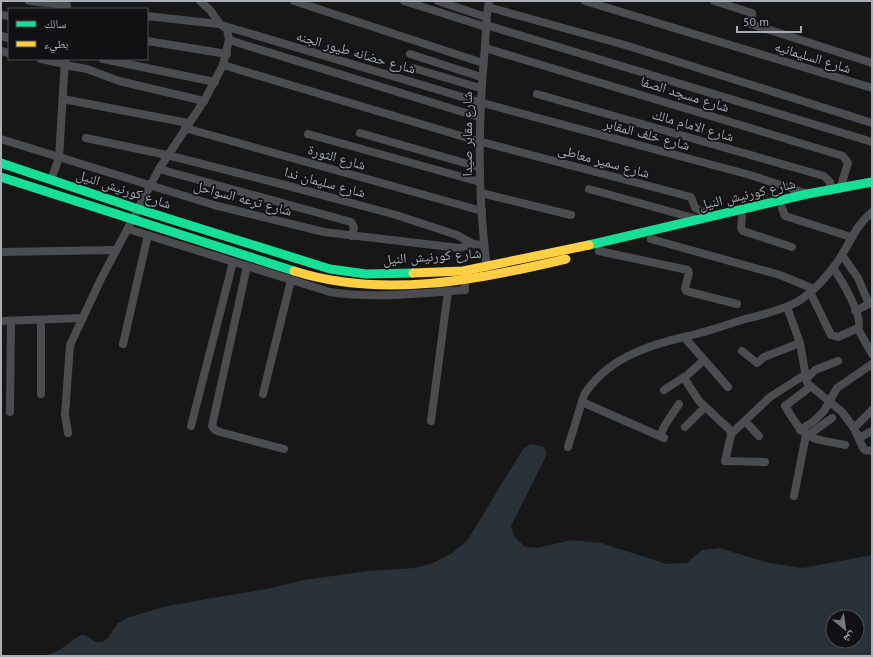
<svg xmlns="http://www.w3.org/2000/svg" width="873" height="657" font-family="'PT Sans','Noto Naskh Arabic',sans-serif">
<rect width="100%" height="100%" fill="#171717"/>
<path fill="#2a3239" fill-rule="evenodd" d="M530 444 544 447 547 454 511 526 514 536 525 547 537 548 571 540 601 543 667 564 687 563 702 550 719 548 769 563 803 568 872 555V656H45L58 651 76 638 82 635 87 636 96 642H102L108 638 118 623 127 618 167 606 267 589 304 580 369 571 415 568 433 563 451 554 467 541 523 449ZM833 617H857V641H833Z"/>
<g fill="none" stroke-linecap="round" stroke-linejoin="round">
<g stroke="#4b4c50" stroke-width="8">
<path d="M29 1 67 5"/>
<path d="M200 1 210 10 220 24"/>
<path d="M294 1 483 63"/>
<path d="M404 1 486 27"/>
<path d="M438 1 486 17"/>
<path d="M585 1 872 88"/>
<path d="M714 1 752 13 751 24 872 63"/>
<path d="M488 7 625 45 872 123"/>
<path d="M1 15 9 16"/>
<path d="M147 16 218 24 479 102 750 175 805 193"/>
<path d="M486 25 872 142"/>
<path d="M1 36 9 38"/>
<path d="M229 40 479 117"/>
<path d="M147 41 227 54"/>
<path d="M485 48 843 156 848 163 840 189"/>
<path d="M1 51 9 53"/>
<path d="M410 54 481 77"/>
<path d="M41 59 65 64"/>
<path d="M103 59 215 82"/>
<path d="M65 65 87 69 119 81 204 101"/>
<path d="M223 65 478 141 691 197 695 208 712 216"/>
<path d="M413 68 480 88"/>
<path d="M537 94 824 176 830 182 831 191"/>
<path d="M63 99 188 123"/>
<path d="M185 128 482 211"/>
<path d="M360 133 479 167"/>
<path d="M308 134 480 182"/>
<path d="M86 138 167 155 285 185 396 215 457 235 473 244"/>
<path d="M1 139 214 205 324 232 459 248 473 244 484 245"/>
<path d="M159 169 351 222 354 227 352 236"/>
<path d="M51 180 59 158 65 59"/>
<path d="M589 189 697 219"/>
<path d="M481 193 571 215"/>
<path d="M782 208 785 216 851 237"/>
<path d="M742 217 741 228 743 231 792 247"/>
<path d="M128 229 330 292C375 299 420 293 465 290V279"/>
<path d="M651 239 780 275 814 289"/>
<path d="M599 251 688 270 689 273 685 288 686 291 737 304"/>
<path d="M1 252 116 250"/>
<path d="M842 255 858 278 869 304 855 311"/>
<path d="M247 266 212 426 215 430 220 432 284 449"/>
<path d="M487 267C477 193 478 120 485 47 486 31 486 16 489 1"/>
<path d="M833 268C841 279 864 317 858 329L872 354"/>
<path d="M810 292 831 335 838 337 858 328"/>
<path d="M787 307 800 343 807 383 842 412 854 428 863 448 865 450 872 451"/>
<path d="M1 321 83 318"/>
<path d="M684 337 728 387"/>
<path d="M123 344 148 235"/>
<path d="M742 351 757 363 764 357 800 343"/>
<path d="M704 360 684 378 699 401 730 430 731 435 725 461 765 462"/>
<path d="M806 379 815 370 838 361"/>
<path d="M810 387 785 406C806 441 806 437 845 445"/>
<path d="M664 390 684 377"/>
<path d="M41 394V320"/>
<path d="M263 394 291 280"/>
<path d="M582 402 664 438"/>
<path d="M10 412 11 321"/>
<path d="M431 421 448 291"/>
<path d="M745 421 759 436"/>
<path d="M191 426 233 262"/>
<path d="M685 427 705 407"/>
<path d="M854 428 872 410"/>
<path d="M800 430 814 421 824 411 837 388 872 364"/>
<path d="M68 433 65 415 70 345 101 279 159 169 204 101 223 65 229 40 227 29 224 27"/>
<path d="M731 434 770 397 806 374"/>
<path d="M660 436 665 425 679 404"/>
<path d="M807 436 832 418"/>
<path d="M859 438 872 431"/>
<path d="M568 447 584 395C606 360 645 346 684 337 703 333 723 326 742 320 761 315 780 311 797 302 814 292 829 274 840 258 851 241 856 225 872 212"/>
<path d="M794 496 806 435"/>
</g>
<g stroke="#16e098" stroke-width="9">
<path d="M1 163 138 209 330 269 366 274 413 273"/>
<path d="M1 177 294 271"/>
<path d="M589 245 807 194 872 182"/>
</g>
<g stroke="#ffcf43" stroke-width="9">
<path d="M294 271C382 299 478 280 566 259"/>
<path d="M413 273 463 271 589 245"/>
</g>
</g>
<g text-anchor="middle" stroke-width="3.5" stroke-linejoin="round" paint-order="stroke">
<g font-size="14" fill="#a8adb8" stroke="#111113">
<text transform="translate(356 52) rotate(16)" y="5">شارع حضانه طيور الجنه</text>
<text transform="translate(813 57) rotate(17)" y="5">شارع السليمانيه</text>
<text transform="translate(685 94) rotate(17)" y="5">شارع مسجد الصفا</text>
<text transform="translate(693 125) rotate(16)" y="5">شارع الامام مالك</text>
<text transform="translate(467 134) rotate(-90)" y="5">شارع مقابر صيدا</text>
<text transform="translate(647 134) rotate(15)" y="5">شارع خلف المقابر</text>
<text transform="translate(337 157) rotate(16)" y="5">شارع الثورة</text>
<text transform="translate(604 161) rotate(15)" y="5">شارع سمير معاطى</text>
<text transform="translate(325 182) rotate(15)" y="5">شارع سليمان ندا</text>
<text transform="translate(124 189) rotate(18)" y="5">شارع كورنيش النيل</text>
<text transform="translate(747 194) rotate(-13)" y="5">شارع كورنيش النيل</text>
<text transform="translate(243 198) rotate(15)" y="5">شارع ترعه السواحل</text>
<text transform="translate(432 256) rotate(-4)" y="5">شارع كورنيش النيل</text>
</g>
</g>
<rect width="873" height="657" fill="none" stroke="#a8adb8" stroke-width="4"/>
<rect x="8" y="8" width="140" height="52" fill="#111113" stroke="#4d4f55"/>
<rect x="16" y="21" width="20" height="6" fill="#16e098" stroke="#4d4f55"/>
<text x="44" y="28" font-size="12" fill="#a8adb8">سالك</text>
<rect x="16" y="41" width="20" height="6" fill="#ffcf43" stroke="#4d4f55"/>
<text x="44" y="48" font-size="12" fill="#a8adb8">بطيء</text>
<g transform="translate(845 629) rotate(151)"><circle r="19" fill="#111113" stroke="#4d4f55"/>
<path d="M0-3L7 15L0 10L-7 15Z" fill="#757880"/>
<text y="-6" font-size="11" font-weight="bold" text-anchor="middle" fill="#a8adb8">ش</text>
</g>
<path d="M737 26v6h64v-6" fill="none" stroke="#a8adb8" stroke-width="2"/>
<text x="743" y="26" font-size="12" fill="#a8adb8" stroke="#111113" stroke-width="3" paint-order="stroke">50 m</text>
</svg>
